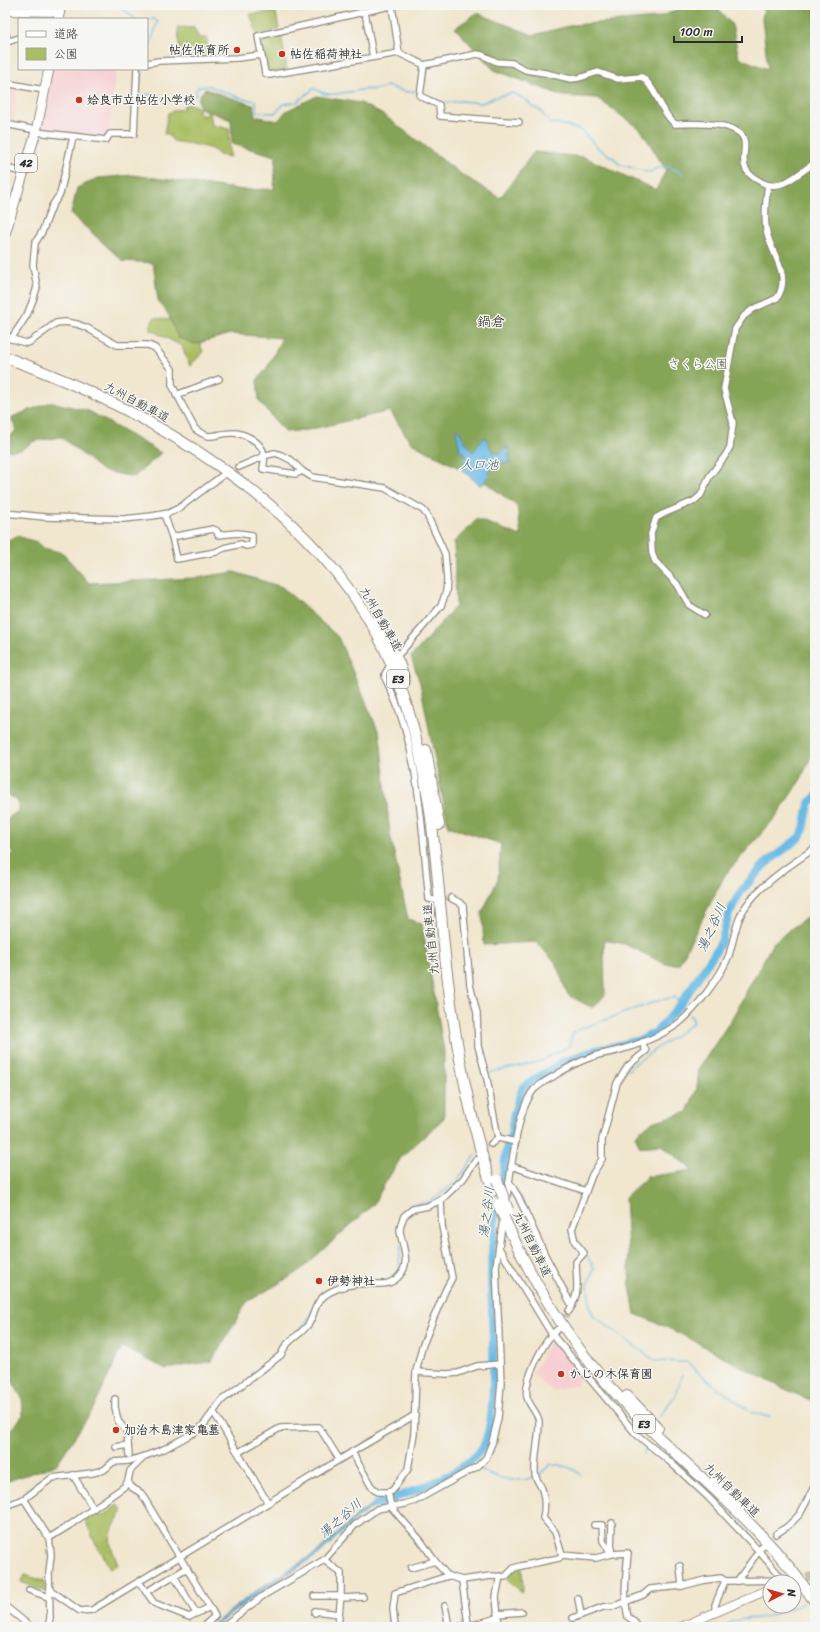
<svg xmlns="http://www.w3.org/2000/svg" width="820" height="1632" font-family="Sriracha,'Klee One',sans-serif">
<rect width="100%" height="100%" fill="#f6f6f2"/>
<filter id="ink" filterUnits="userSpaceOnUse"><feTurbulence type="fractalNoise" baseFrequency=".025" numOctaves="2"/><feDisplacementMap in="SourceGraphic" scale="8" xChannelSelector="R" yChannelSelector="G"/><feConvolveMatrix kernelMatrix="1 2 1 2 8 2 1 2 1" color-interpolation-filters="sRGB"/></filter>
<filter id="wash" filterUnits="userSpaceOnUse"><feTurbulence type="fractalNoise" baseFrequency=".012" numOctaves="4" result="noise"/><feDisplacementMap in="SourceGraphic" scale="16" xChannelSelector="R" yChannelSelector="G"/><feGaussianBlur stdDeviation="0.9" result="paint"/><feColorMatrix in="noise" values="0 0 0 0 0 0 0 0 0 0 0 0 0 0 0 0 0 1.4 0 .05"/><feComposite in="paint" operator="in"/></filter>
<g filter="url(#wash)">
<rect width="100%" height="100%" fill="#f1e6ce"/>
<g fill="#f7cfd2">
<path d="M52 69H116L109 133 106 138 40 131Z"/>
<path d="M5 84 18 86 13 120 11 122H5Z"/>
<path d="M551 1338 580 1370 577 1385 552 1391 533 1374Z"/>
</g>
<g fill="#a9bd61" stroke="#6a7446">
<path d="M276 12 279 30 257 34 250 14Z"/>
<path d="M178 27 194 28 199 38H207L208 57 180 58Z"/>
<path d="M281 34 287 70 268 73 266 71 260 37Z"/>
<path d="M190 104 198 107 199 114 206 116 207 112H210L212 125 229 129 230 157 219 155C213 145 185 144 173 141L168 134H164L168 113 175 110 183 109 184 105Z"/>
<path d="M154 318 181 321 194 327 203 352 190 366 182 346 149 329Z"/>
<path d="M118 1505 123 1511C107 1537 107 1537 118 1565L110 1569 102 1553 98 1550 84 1517 94 1510 98 1516H102Z"/>
<path d="M522 1568 523 1591 520 1592 517 1587 507 1580C508 1573 516 1569 522 1568Z"/>
<path d="M24 1575 44 1581 46 1592 21 1582Z"/>
</g>
<g fill="#86a457" stroke="#586841">
<path d="M689 5H715L732 25 739 58 768 69 762 19 764 5H815V748L801 779 775 818 725 875 679 964H665L625 944 604 940 605 995 593 1008 568 995 555 962 535 942 484 945 482 913 498 879 501 844 448 826 420 683 411 657 456 606 454 542 477 519 521 536 517 506 482 480 411 443 390 411 308 430 285 432 259 401 257 380 267 368 282 338 230 334 196 344 178 338 168 314 158 300 153 263 123 261 71 214 77 188 98 178 133 175 244 190 274 189 276 156 232 144 231 120 200 108C197 100 198 95 205 89L253 105 255 116 278 121 286 111 317 96 361 103 385 116 461 174 500 198 534 152 584 157 656 190 666 170 641 130 597 98 563 96 494 70 455 28 477 13 533 35 573 25 657 18Z"/>
<path d="M51 402 89 411 161 453 134 477 103 471 61 437 34 441 21 450 9 451 5 444V439L11 436 17 429 12 421V417Z"/>
<path d="M17 536 37 542 44 548 63 553 89 583 195 578 234 572 282 587 338 637 380 735 390 834 408 919 422 924 444 1051V1118L401 1158 384 1185 374 1204 297 1273 247 1302 212 1361 166 1369 122 1347 92 1411 56 1465 5 1482V1434L15 1425 23 1415 22 1398 10 1377 5 1361V859H8L13 852 9 850 5 845V824L9 817 19 811 17 800 5 793V541Z"/>
<path d="M815 913V1402C752 1378 698 1337 635 1314L630 1286 625 1197 647 1177 693 1170 661 1145 640 1147 635 1135 652 1122 687 1112 697 1088 699 1068 731 1020 773 943 805 918Z"/>
</g>
<g fill="#6bbbe6" stroke="#4b7388">
<path d="M457 428 464 440 473 452 485 437 493 453H500L508 447 510 463 497 461 492 465 489 475 483 484 480 485 460 468V466H464L466 463 464 459 466 457 465 453 460 451 456 431Z"/>
<path d="M386 1499 387 1502 375 1506 358 1517 319 1554 255 1596 213 1627H210L253 1593 317 1552 359 1513 374 1503Z"/>
</g>
<g fill="none" stroke-linecap="round" stroke-linejoin="round">
<g stroke="#6bbbe6" stroke-width="1.5">
<path d="M119 5 135 19"/>
<path d="M147 19H154L158 22 147 52"/>
<path d="M139 89 143 69"/>
<path d="M138 93 141 95 154 94 172 102 196 95V90L198 87 209 86 243 99 256 101V111L266 113H275L284 104 297 102 313 89C318 89 322 94 327 94 338 95 349 92 359 90 369 88 378 92 387 86L406 92 417 91"/>
<path d="M425 95 442 103 461 101 482 103 496 97 513 93 526 100 533 107 541 111 550 124 556 123 581 130 598 148 615 159 619 164 646 172H651C662 163 672 167 683 174"/>
<path d="M628 1070 637 1062 692 1024 693 1019 689 1015"/>
<path d="M488 1074 491 1072 539 1062 569 1046 573 1033 577 1030 660 1000 675 997 686 1012"/>
<path d="M458 1180 476 1154"/>
<path d="M401 1216 412 1204 430 1202 455 1183"/>
<path d="M586 1254 594 1268 588 1285 590 1308 594 1316 655 1361 687 1362 706 1379 751 1412 770 1417"/>
<path d="M388 1280 398 1273 401 1245"/>
<path d="M359 1281H385"/>
<path d="M279 1353 282 1345 306 1323 311 1312"/>
<path d="M252 1374 262 1366"/>
<path d="M660 1416 676 1394 682 1375"/>
<path d="M644 1454 646 1447"/>
<path d="M469 1463 472 1466"/>
<path d="M104 1466 109 1458 120 1459"/>
<path d="M480 1469C497 1478 515 1484 534 1477"/>
<path d="M538 1476 551 1464C563 1465 572 1467 581 1475"/>
<path d="M17 1499 45 1476 62 1470 80 1472"/>
<path d="M725 1627C736 1616 750 1620 764 1617 777 1614 791 1608 803 1603"/>
</g>
<g stroke="#6bbbe6" stroke-width="8">
<path d="M501 1191 507 1145 513 1130 512 1124 514 1113 523 1087 562 1062 592 1051 641 1040 656 1032 681 1003 717 949 721 942 729 914 736 900 742 890 764 865 800 837 804 829 809 804 815 797"/>
<path d="M376 1504C409 1493 458 1478 480 1451 501 1427 491 1312 491 1277 491 1252 494 1226 498 1202"/>
</g>
</g>
</g>
<g filter="url(#ink)">
<g fill="none" stroke-linecap="round" stroke-linejoin="round">
<path stroke="#c9c1ad" stroke-width="5.5" stroke-dasharray="5.5 3" stroke-linecap="butt" d="M561 1324 569 1311"/>
<path stroke="#c9c1ad" stroke-width="8" stroke-dasharray="8 4" stroke-linecap="butt" d="M795 1581 815 1575"/>
<defs>
<g id="street">
<path d="M394 5 258 36 265 73 269 75 399 53 424 65 477 54 482 55 497 62 512 63 526 70 545 73 571 79 579 78 598 72 618 79 642 77C658 90 660 112 675 124 694 124 721 121 738 132 755 143 731 165 756 179 760 181 765 185 770 185 785 188 802 170 815 163"/>
<path d="M392 6 399 53"/>
<path d="M365 12 373 57"/>
<path d="M5 31 7 38 10 41 19 38"/>
<path d="M147 63 159 61 238 58 261 55"/>
<path d="M424 65 420 96 439 105 440 116 519 122"/>
<path d="M5 83 44 90"/>
<path d="M5 124 36 130"/>
<path d="M36 132 106 140 110 134H134L137 69"/>
<path d="M5 168 23 172"/>
<path d="M5 337 26 343 30 342 56 323 65 322 77 324 87 328 117 345H148L155 348 172 369V385L195 429C199 432 203 435 209 436 216 436 224 433 231 433 243 432 261 441 264 454 265 458 264 464 263 469L296 474 302 471"/>
<path d="M11 339 27 315 33 300 37 287 33 265 35 243 42 232 52 206 60 194 73 137"/>
<path d="M176 395 219 379"/>
<path d="M239 467 267 455 275 453 281 455 291 460 302 471 312 477 385 488 423 510 427 515 445 554 447 579 446 592 441 606 400 653"/>
<path d="M5 513 45 517 124 519 152 516 169 513 179 508 223 475"/>
<path d="M164 514 172 537 177 559 216 552 224 548 241 544 246 546 252 545V535L237 533 218 535 217 531 213 529 172 537"/>
<path d="M705 615 689 605 677 584 655 561 652 553 651 534 656 518 663 514 694 501 701 495 709 477 725 456 730 447 733 423 724 389 735 329 744 316 753 309 777 298C793 274 769 252 766 228 764 214 766 199 768 185"/>
<path d="M389 667 385 674V678C420 746 421 824 429 899L434 900"/>
<path d="M451 898 460 903 463 906 470 985 477 1013 478 1046 487 1079 498 1138"/>
<path d="M498 1138 516 1142"/>
<path d="M491 1144 498 1138"/>
<path d="M511 1166 586 1191"/>
<path d="M509 1182 518 1196 545 1255 572 1306"/>
<path d="M506 1201C512 1170 515 1117 532 1092 537 1085 547 1080 554 1076 565 1069 580 1061 592 1057 599 1054 608 1053 616 1051 638 1045 660 1037 679 1023 695 1010 722 975 729 955 734 939 736 920 746 906 762 883 792 864 815 848"/>
<path d="M499 1248 551 1333 636 1434 669 1461 708 1497 758 1550 785 1582"/>
<path d="M569 1311C581 1290 576 1284 576 1262L584 1253 575 1242 572 1229 592 1175 602 1159V1140L617 1083 628 1066 646 1051 642 1042"/>
<path d="M558 1329C545 1338 523 1381 527 1397 529 1406 539 1414 539 1422 539 1440 534 1457 535 1474 536 1480 540 1484 542 1489 545 1498 545 1509 543 1518L555 1532 562 1555"/>
<path d="M815 1354V1363"/>
<path d="M416 1372 447 1374 458 1373 477 1366 500 1364"/>
<path d="M115 1399V1407L118 1421 127 1432 129 1455"/>
<path d="M213 1411 268 1503"/>
<path d="M116 1447 128 1445"/>
<path d="M239 1452 280 1428 319 1427 339 1459"/>
<path d="M352 1452 371 1486 378 1492H388L392 1491 408 1469 414 1434 416 1372 422 1347 434 1317 446 1289 452 1278 442 1226 441 1200"/>
<path d="M73 1475 93 1508"/>
<path d="M128 1481 131 1487 141 1493 210 1607 215 1616 207 1623 210 1627"/>
<path d="M388 1492 391 1507 421 1541 435 1561 448 1576 462 1580 491 1576 505 1577 514 1568 521 1566 559 1558 562 1555 596 1558 611 1554 628 1553C626 1575 623 1596 628 1617L634 1621 637 1627"/>
<path d="M24 1499 52 1478 92 1473 104 1470 113 1462 129 1461 144 1456"/>
<path d="M5 1506 24 1499 49 1538 51 1555 49 1573 50 1618 48 1627"/>
<path d="M594 1525H602L603 1541 611 1554"/>
<path d="M776 1534 788 1526 800 1514 815 1485"/>
<path d="M49 1538 70 1525 125 1486 128 1481 130 1471 145 1456 164 1449 197 1431 205 1423 222 1400 281 1355C287 1339 297 1338 307 1326 314 1318 314 1305 321 1299 329 1290 346 1285 357 1284 373 1281 388 1290 400 1275 411 1263 402 1245 400 1231 400 1226 402 1221 404 1216L413 1209 428 1206 441 1200 463 1179 476 1160"/>
<path d="M611 1553 612 1523"/>
<path d="M324 1560 341 1573V1594L338 1627"/>
<path d="M680 1566 682 1586"/>
<path d="M411 1568 435 1561"/>
<path d="M174 1576 196 1613"/>
<path d="M462 1580 468 1624"/>
<path d="M737 1581 764 1544"/>
<path d="M139 1582 154 1603 189 1617 210 1607"/>
<path d="M49 1589 80 1611 92 1610 352 1452 415 1415"/>
<path d="M29 1590 48 1597"/>
<path d="M146 1592 187 1568"/>
<path d="M314 1596H341"/>
<path d="M341 1598 363 1597"/>
<path d="M578 1598 581 1615"/>
<path d="M5 1606 31 1627H36"/>
<path d="M445 1606 449 1627"/>
<path d="M715 1612V1605L725 1581 783 1580"/>
<path d="M315 1613V1611L339 1614"/>
<path d="M498 1614 522 1612"/>
<path d="M498 1618 496 1597 500 1576"/>
<path d="M573 1618 603 1607 614 1606 643 1595 650 1589 682 1586 705 1580 721 1578 725 1581"/>
<path d="M222 1627 264 1595 324 1560 355 1525 377 1509 405 1504 415 1501 478 1466 486 1458 492 1443 498 1418 501 1383 496 1267 503 1219"/>
<path d="M395 1627 393 1609 395 1593 448 1576"/>
<path d="M456 1627 472 1625 498 1618 499 1627"/>
</g>
<g id="secondary">
<path d="M5 11 60 12"/>
<path d="M790 1582 793 1581"/>
<path d="M681 1627 770 1589"/>
</g>
<g id="primary">
<path d="M58 19 61 5"/>
<path d="M5 234 36 132 49 69"/>
</g>
<g id="highway">
<path d="M5 357C150 410 319 507 386 652 408 699 420 748 428 798 437 854 440 910 446 965 455 1043 469 1118 493 1191"/>
<path d="M377 622 399 663 405 681"/>
<path d="M426 750 439 825"/>
<path d="M505 1220C538 1295 584 1364 642 1421 701 1480 769 1532 815 1602"/>
<path d="M627 1396 658 1428"/>
<path d="M715 1481 741 1506"/>
</g>
</defs>
<use href="#street" stroke="#8e887c" stroke-width="8"/>
<use href="#secondary" stroke="#8e887c" stroke-width="10"/>
<use href="#primary" stroke="#8e887c" stroke-width="11"/>
<use href="#highway" stroke="#8e887c" stroke-width="12"/>
<use href="#street" stroke="#fff" stroke-width="5.5"/>
<use href="#secondary" stroke="#fff" stroke-width="8"/>
<use href="#primary" stroke="#fff" stroke-width="9"/>
<use href="#highway" stroke="#fff" stroke-width="10"/>
<defs>
<g id="highway-bridge">
<path d="M497 1180 508 1210"/>
<path d="M498 1204 505 1220"/>
</g>
</defs>
<use href="#highway-bridge" stroke="#8e887c" stroke-width="12" stroke-linecap="butt"/>
<use href="#highway-bridge" stroke="#fff" stroke-width="10"/>
</g>
</g>
<g fill="#c8321e" stroke="#f6f6f2" stroke-width="1.5">
<circle cx="237" cy="50" r="4"/>
<circle cx="282" cy="54" r="4"/>
<circle cx="79" cy="100" r="4"/>
<circle cx="319" cy="1281" r="4"/>
<circle cx="561" cy="1374" r="4"/>
<circle cx="116" cy="1430" r="4"/>
</g>
<g text-anchor="middle" stroke-width="3" stroke-linejoin="round" paint-order="stroke">
<g fill="#f6f6f2" stroke="#686867" stroke-width="1">
<rect x="15" y="154" width="22" height="18" rx="3"/>
<rect x="387" y="670" width="22" height="18" rx="3"/>
<rect x="633" y="1415" width="22" height="18" rx="3"/>
</g>
<g font-size="11" font-weight="bold" fill="#2b2b2b">
<text x="26" y="167">42</text>
<text x="398" y="683">E3</text>
<text x="644" y="1428">E3</text>
</g>
<g font-size="12" font-weight="bold" fill="#2b2b2b" stroke="#f6f6f2" text-anchor="start">
<text x="229" y="54" text-anchor="end">帖佐保育所</text>
<text x="290" y="58">帖佐稲荷神社</text>
<text x="87" y="104">姶良市立帖佐小学校</text>
<text x="327" y="1285">伊勢神社</text>
<text x="569" y="1378">かじの木保育園</text>
<text x="124" y="1434">加治木島津家亀墓</text>
</g>
<g font-size="12" fill="#51573b" stroke="#f6f6f2">
<text x="698" y="368">さくら公園</text>
</g>
<g font-size="12" fill="#2b2b2b" stroke="#f6f6f2">
<text transform="translate(137 402) rotate(28)" y="4">九州自動車道</text>
<text transform="translate(381 619) rotate(60)" y="4">九州自動車道</text>
<text transform="translate(431 939) rotate(-96)" y="4">九州自動車道</text>
<text transform="translate(532 1244) rotate(64)" y="4">九州自動車道</text>
<text transform="translate(732 1490) rotate(44)" y="4">九州自動車道</text>
</g>
<g font-size="13" font-style="italic" fill="#3e5663" stroke="#f6f6f2">
<text x="479" y="469">人口池</text>
<text transform="translate(711 927) rotate(-66)" y="5">湯之谷川</text>
<text transform="translate(486 1212) rotate(-83)" y="5">湯之谷川</text>
<text transform="translate(340 1518) rotate(-41)" y="5">湯之谷川</text>
</g>
<g font-size="14" fill="#2b2b2b" stroke="#f6f6f2">
<text x="491" y="326">鍋倉</text>
</g>
</g>
<rect width="820" height="1632" fill="none" stroke="#f6f6f2" stroke-width="20"/>
<rect x="18" y="18" width="130" height="52" fill="#f6f6f2" stroke="#a5a5a2"/>
<rect x="26" y="31" width="20" height="6" fill="#ffffff" stroke="#a5a5a2"/>
<text x="54" y="38" font-size="12" fill="#2b2b2b">道路</text>
<rect x="26" y="48" width="20" height="12" fill="#a9bd61" stroke="#a5a5a2"/>
<text x="54" y="58" font-size="12" fill="#2b2b2b">公園</text>
<g transform="translate(782 1594) rotate(84)"><circle r="19" fill="#f6f6f2" stroke="#a5a5a2"/>
<path d="M0-3L7 15L0 10L-7 15Z" fill="#c8321e"/>
<text y="-6" font-size="11" font-weight="bold" text-anchor="middle" fill="#2b2b2b">N</text>
</g>
<path d="M674 36v6h68v-6" fill="none" stroke="#2b2b2b" stroke-width="2"/>
<text x="680" y="36" font-size="12" fill="#2b2b2b" stroke="#f6f6f2" stroke-width="3" paint-order="stroke">100 m</text>
</svg>
